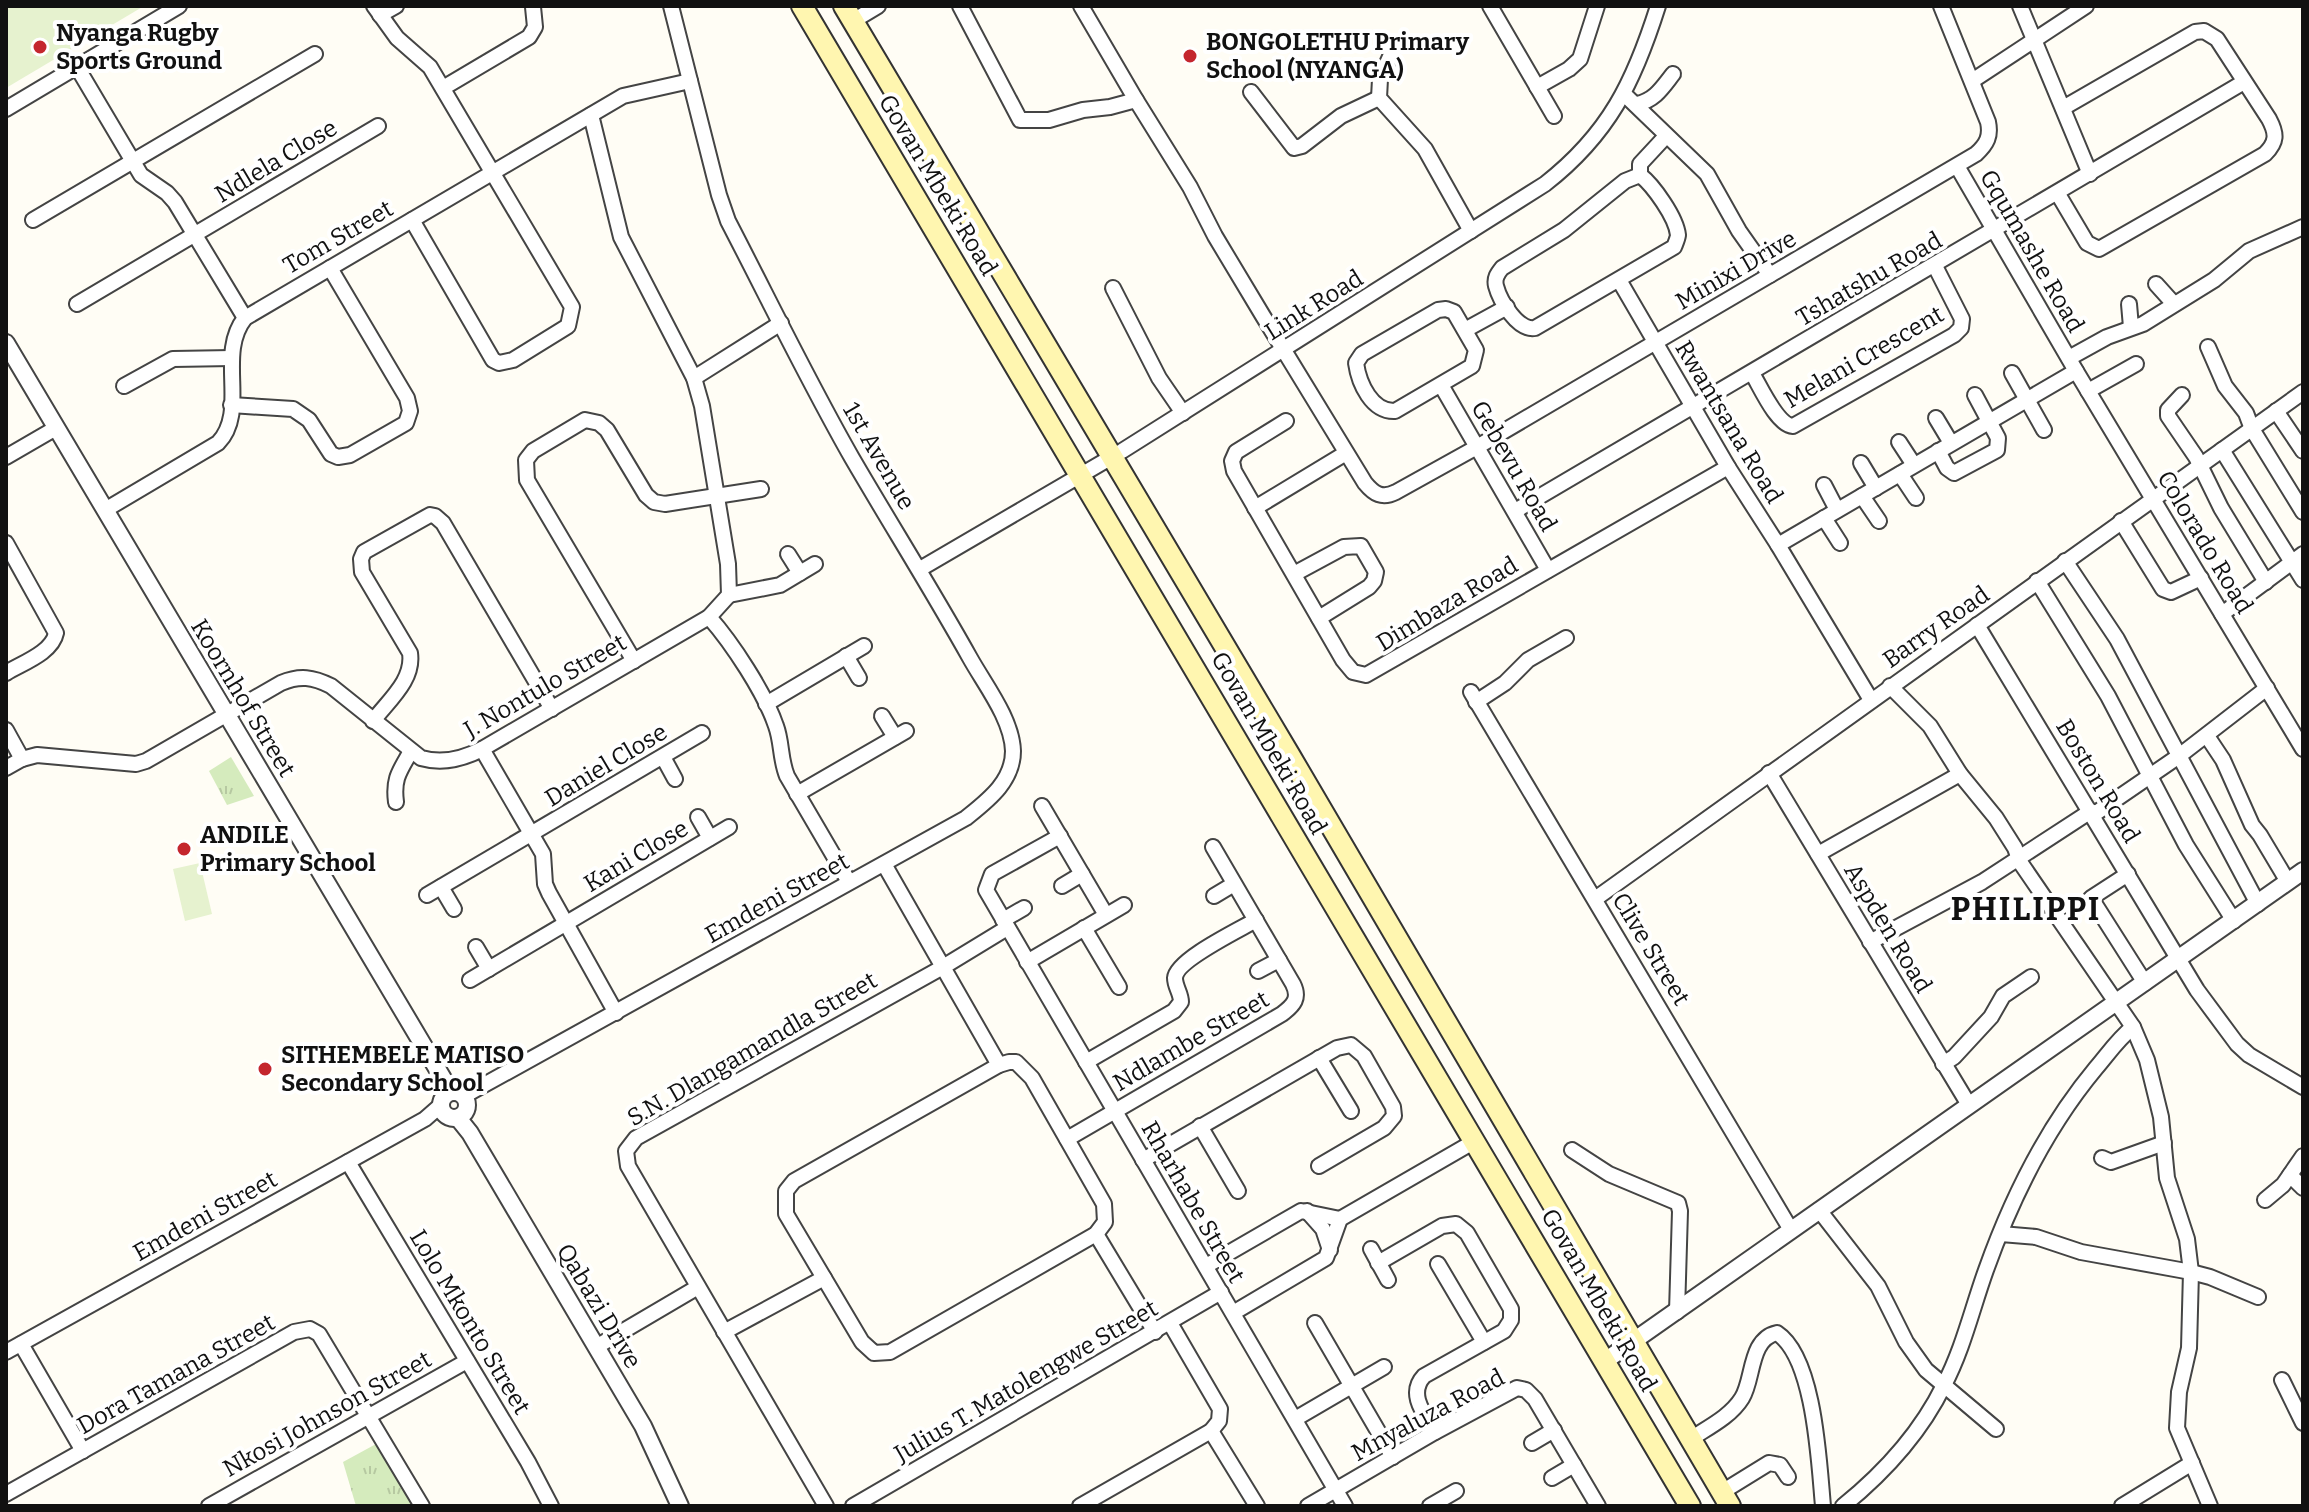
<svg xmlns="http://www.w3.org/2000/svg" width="2309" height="1512" font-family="Bitter,serif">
<defs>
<pattern id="park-tufts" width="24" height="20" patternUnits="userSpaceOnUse" patternTransform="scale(2)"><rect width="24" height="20" fill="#d5ebbd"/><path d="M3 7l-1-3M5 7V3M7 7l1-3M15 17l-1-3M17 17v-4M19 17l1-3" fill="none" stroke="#b6c8a1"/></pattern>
</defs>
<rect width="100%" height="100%" fill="#fffdf5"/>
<g fill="url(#park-tufts)">
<path d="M231 757 254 796 227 805 209 771Z"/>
<path d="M376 1444 413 1506H356L343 1462Z"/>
</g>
<g fill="#e6f2cf">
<path d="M6 6H144L6 88Z"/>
<path d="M200 863 212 914 185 921 173 869Z"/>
</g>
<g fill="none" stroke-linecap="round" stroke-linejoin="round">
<defs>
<g id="minor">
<path d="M374 6 397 38 430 67 572 307 568 326 513 360 499 363 493 360 412 220"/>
<path d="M960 6 1020 120H1049L1083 110 1110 107 1136 100 1190 187 1215 236 1263 316 1365 483C1374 494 1382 499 1396 492L1477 447 1976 154C1987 144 1991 136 1988 122L1941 6"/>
<path d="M1081 6 1136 100"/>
<path d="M1490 6 1554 116"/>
<path d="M2020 6 2090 174"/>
<path d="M380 15 396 6"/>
<path d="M853 21 878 6"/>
<path d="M1394 48 1380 79 1379 98 1425 149 1471 231"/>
<path d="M77 67 141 175 167 193 175 202 245 318"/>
<path d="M1972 81 2086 6"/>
<path d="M1537 87 1569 69 1580 59 1597 6"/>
<path d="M443 88 529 37 535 27 533 7"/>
<path d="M1251 92 1294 148 1302 146 1341 116 1379 98"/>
<path d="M1624 94 1707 174 1739 231 1770 275"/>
<path d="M1637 104C1655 100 1662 88 1673 74"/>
<path d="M6 109 179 6"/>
<path d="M1957 166 2076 371 2303 749"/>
<path d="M1640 175C1653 185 1676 217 1678 235 1678 237 1675 245 1674 247L1535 328C1518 331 1500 301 1496 286 1494 278 1498 273 1502 268L1564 230 1625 181Z"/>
<path d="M1640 175V164L1666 136"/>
<path d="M2058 194 2087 243 2099 249 2265 154C2277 142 2277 134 2269 119L2217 39 2204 31 2195 32 2063 108"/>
<path d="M33 220 315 54"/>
<path d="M1619 280 1728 467 1778 545 1871 700"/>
<path d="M2156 284 2174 304"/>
<path d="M1113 288 1159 378 1183 413"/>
<path d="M77 304 378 126"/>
<path d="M2129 304 2131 327"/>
<path d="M1446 309 1454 312 1476 350 1472 366 1395 411C1372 412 1359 384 1356 363L1362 354 1438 310Z"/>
<path d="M1465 330 1507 307"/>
<path d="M2208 347 2225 386 2246 413 2252 429 2303 512"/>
<path d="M2069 358 2107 337 2143 324 2214 280 2249 251 2303 227"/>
<path d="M1752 373C1761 388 1777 425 1793 426L1954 335 1961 328 1962 319 1935 266"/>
<path d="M2012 373 2044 430"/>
<path d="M694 378 781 323"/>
<path d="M1441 385 1548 570"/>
<path d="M124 386 173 359 232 358"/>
<path d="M2088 391 2136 364"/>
<path d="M2182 395 2168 410V416L2196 457 2221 508 2266 582"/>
<path d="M231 405 293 409 309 420 331 454 338 457 350 455 406 423 410 411 407 398 330 268"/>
<path d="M2276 411 2303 451"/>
<path d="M1936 418 1951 443"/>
<path d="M1286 421 1236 452 1232 461 1234 471 1343 660 1353 672 1366 675 1728 467"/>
<path d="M1899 442 1914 465"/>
<path d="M2222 450 2303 580"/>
<path d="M1938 451 1947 468 1954 473 1997 450 1998 438 1975 395"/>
<path d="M6 457 56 428"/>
<path d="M1861 463 1876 488"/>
<path d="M1900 474 1916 498"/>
<path d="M1824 485 1837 510"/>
<path d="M1862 496 1879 521"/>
<path d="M1255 508 1346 453"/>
<path d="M105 510 218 443C249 411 216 354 245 318L623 96 690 81"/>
<path d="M1515 511 2244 82"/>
<path d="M1824 518 1840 543"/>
<path d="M2121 521 2163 589 2171 592 2201 578"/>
<path d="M6 543 56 633C52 653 22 663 6 673"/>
<path d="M1778 545 2076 371"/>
<path d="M788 554 800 573"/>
<path d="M2065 561 2117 639 2258 904"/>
<path d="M920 569 1122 451 1545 184C1609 134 1634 82 1658 6"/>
<path d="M1294 574 1344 547 1361 546 1376 572 1374 581 1369 587 1319 618"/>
<path d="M2037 581 2108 696 2186 845 2234 921"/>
<path d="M729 595 780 585 815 564"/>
<path d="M2222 614 2303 554"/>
<path d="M709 617C732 643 765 693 776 726 782 742 780 759 787 776L849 882"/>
<path d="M1977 625 2197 990 2237 1044 2249 1055 2303 1087"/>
<path d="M846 656 859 678"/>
<path d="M634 661 527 480 526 460 533 451 585 420 599 423 607 430 646 495 654 502 665 504 761 489"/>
<path d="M1890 686 1930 726 1960 774 1996 818 2015 848 2020 862 2133 1027 2147 1060 2161 1117 2167 1178 2187 1239 2191 1272 2189 1348 2179 1392 2177 1428 2210 1506"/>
<path d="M1471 692 1791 1230"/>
<path d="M1476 702 1505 683 1528 660 1566 638"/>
<path d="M766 704 864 646"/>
<path d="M882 716 895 737"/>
<path d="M373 721C389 700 414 680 410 653L362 572 361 559 364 552 430 515 435 516 443 523 552 709"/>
<path d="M6 730 22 759"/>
<path d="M2207 736 2223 760 2252 825 2260 835 2288 882"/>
<path d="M482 749 543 854 545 884 549 893 616 1013"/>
<path d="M663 757 675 779"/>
<path d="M6 768 22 759 37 755 136 764 146 761 281 683C300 675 313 677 331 686L421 758C442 764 463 759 482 749L709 617 729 595 728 564 702 406 694 378 621 237 591 115"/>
<path d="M1769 773 1969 1105"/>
<path d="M797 794 906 731"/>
<path d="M396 802C393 779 399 772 411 751"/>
<path d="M1042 806 1106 915"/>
<path d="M2093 815 2179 756 2267 688"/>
<path d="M698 817 710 838"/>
<path d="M1060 836 992 874 986 890 1345 1506"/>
<path d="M1818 854 1960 774"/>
<path d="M884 864 999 1065"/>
<path d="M2128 874 2091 898 2145 983"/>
<path d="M1062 886 1082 874"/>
<path d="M441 887 454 909"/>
<path d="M427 895 702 733"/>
<path d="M1214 896 1234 884"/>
<path d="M1595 899 2303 392"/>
<path d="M1003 920 1024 908"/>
<path d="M1084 928 1119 987"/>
<path d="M1870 942 1982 882 2091 811"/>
<path d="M476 947 489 969"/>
<path d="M1027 962 1124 905"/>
<path d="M1258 971 1279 960"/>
<path d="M470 980 729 827"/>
<path d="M1319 1058 1351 1111"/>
<path d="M1009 1062H1016L1032 1078 1104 1204 1105 1222 1096 1234 890 1352 874 1353 862 1342 786 1214V1191L794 1181 999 1065Z"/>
<path d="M1086 1062 1174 1011 1181 1002C1181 993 1175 987 1175 978 1176 960 1239 930 1256 920"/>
<path d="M1943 1064 1954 1057 1991 1017 2003 996 2031 977"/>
<path d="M464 1096 966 818C987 801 1013 782 1013 751 1012 719 985 685 970 658 932 590 891 525 852 458 808 381 769 300 728 221L719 195 671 6"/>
<path d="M1200 1126 1238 1191"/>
<path d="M1067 1139 1282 1014C1294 1005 1300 998 1293 984L1213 847"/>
<path d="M1572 1150 1609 1174 1678 1203 1680 1211 1677 1312"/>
<path d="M2102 1158 2111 1162 2164 1143"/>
<path d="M1143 1160 1337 1048 1351 1045 1364 1056 1393 1107 1394 1116 1384 1128 1319 1166"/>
<path d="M348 1162 528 1462 551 1506"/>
<path d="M2290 1175 2303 1188"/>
<path d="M2265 1200 2283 1185 2303 1156"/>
<path d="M1819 1210 1878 1286 1906 1342 1926 1370 1996 1429"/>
<path d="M1307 1211 1323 1229 1330 1250"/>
<path d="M1096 1234 1155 1332"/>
<path d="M2001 1234 2036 1237 2081 1252 2191 1272 2210 1277 2258 1297"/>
<path d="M1371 1249 1388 1280"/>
<path d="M1378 1263 1442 1226 1456 1224 1467 1233 1511 1309V1320L1504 1331 1424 1376C1407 1394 1425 1415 1435 1432"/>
<path d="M1438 1264 1484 1342"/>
<path d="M1206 1266 1301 1211 1340 1219"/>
<path d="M1233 1313 1326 1258 1340 1219 1475 1141"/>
<path d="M1315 1323 1393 1457"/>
<path d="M724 1332 824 1278"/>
<path d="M21 1344 83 1451"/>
<path d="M596 1347 698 1287"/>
<path d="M6 1352 425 1119 441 1105"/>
<path d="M2282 1380 2303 1423"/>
<path d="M1295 1419 1384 1367"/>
<path d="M1211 1431 1257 1506"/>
<path d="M1692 1438C1709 1427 1731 1416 1742 1398 1754 1379 1749 1339 1777 1333 1815 1358 1819 1464 1823 1506"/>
<path d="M1532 1443 1554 1430"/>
<path d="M1552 1478 1574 1465"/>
<path d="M1722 1492 1769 1463 1780 1465 1788 1477"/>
<path d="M6 1494 294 1332 310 1329 319 1334 422 1506"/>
<path d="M209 1506 467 1361"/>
<path d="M826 1506 628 1166 626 1151 636 1138 943 967 1007 928"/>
<path d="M853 1506 1221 1292"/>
<path d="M1080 1506 1211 1431 1219 1421 1220 1409 1170 1323"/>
<path d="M1308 1506 1435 1432 1517 1388 1526 1390 1535 1399 1598 1506"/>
<path d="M1430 1506 1456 1491"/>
<path d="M1843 1506C1885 1472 1920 1434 1944 1385 1963 1349 1972 1309 1986 1270 2012 1197 2046 1128 2096 1068 2108 1054 2118 1039 2133 1027"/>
<path d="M2122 1506 2192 1463"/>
</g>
<g id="tertiary">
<path d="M6 343 451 1092"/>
<circle cx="454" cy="1105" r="13"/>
<path d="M458 1118 470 1133 643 1426 680 1506"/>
<path d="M1605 1361 2303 871"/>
</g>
<g id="secondary">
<path d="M802 6 1690 1506"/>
<path d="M844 6 1290 756 1730 1506"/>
</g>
</defs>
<use href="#minor" stroke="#444" stroke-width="18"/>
<use href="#tertiary" stroke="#444" stroke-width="20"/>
<use href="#secondary" stroke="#333" stroke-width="24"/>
<use href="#minor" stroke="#fff" stroke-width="14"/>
<use href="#tertiary" stroke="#fff" stroke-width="16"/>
<use href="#secondary" stroke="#fff6b0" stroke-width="20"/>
</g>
<g fill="#c4262e" stroke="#fff" stroke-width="3">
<circle cx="40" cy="47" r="8"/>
<circle cx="1190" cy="56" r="8"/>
<circle cx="184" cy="849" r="8"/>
<circle cx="265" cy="1069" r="8"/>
</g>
<g text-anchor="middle" stroke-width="8" stroke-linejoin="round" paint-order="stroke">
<g font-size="24" font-weight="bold" fill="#111" stroke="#fff" text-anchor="start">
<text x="56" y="41">Nyanga Rugby<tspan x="56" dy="28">Sports Ground</tspan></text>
<text x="1206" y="50">BONGOLETHU Primary<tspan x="1206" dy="28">School (NYANGA)</tspan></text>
<text x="200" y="843">ANDILE<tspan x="200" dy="28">Primary School</tspan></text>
<text x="281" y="1063">SITHEMBELE MATISO<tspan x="281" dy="28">Secondary School</tspan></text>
</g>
<g font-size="24" fill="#111" stroke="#fff">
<text transform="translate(276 161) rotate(-31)" y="8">Ndlela Close</text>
<text transform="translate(938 185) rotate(59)" y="8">Govan Mbeki Road</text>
<text transform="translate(338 237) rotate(-30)" y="8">Tom Street</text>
<text transform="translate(2032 251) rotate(60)" y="8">Gqumashe Road</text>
<text transform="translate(1736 270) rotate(-30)" y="8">Minixi Drive</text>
<text transform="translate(1869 279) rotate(-30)" y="8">Tshatshu Road</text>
<text transform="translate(1314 305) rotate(-32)" y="8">Link Road</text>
<text transform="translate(1864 357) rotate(-30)" y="8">Melani Crescent</text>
<text transform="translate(1729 422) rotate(59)" y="8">Rwantsana Road</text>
<text transform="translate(879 456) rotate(60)" y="8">1st Avenue</text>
<text transform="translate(1514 466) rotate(60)" y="8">Gebevu Road</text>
<text transform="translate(2205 542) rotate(59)" y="8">Colorado Road</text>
<text transform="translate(1447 604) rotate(-31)" y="8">Dimbaza Road</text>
<text transform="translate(1936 627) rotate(-35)" y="8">Barry Road</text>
<text transform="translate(545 686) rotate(-30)" y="8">J. Nontulo Street</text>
<text transform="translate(243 698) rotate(59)" y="8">Koornhof Street</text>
<text transform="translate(1269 743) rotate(60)" y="8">Govan Mbeki Road</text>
<text transform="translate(606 765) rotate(-31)" y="8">Daniel Close</text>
<text transform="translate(2098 781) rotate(59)" y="8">Boston Road</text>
<text transform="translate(636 856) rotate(-31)" y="8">Kani Close</text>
<text transform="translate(777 898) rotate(-29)" y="8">Emdeni Street</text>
<text transform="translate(1888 928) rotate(59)" y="8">Aspden Road</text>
<text transform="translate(1651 949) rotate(59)" y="8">Clive Street</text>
<text transform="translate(1191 1041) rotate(-30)" y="8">Ndlambe Street</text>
<text transform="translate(752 1049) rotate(-30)" y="8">S.N. Dlangamandla Street</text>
<text transform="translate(1193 1202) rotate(60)" y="8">Rharhabe Street</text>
<text transform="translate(205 1216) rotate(-29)" y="8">Emdeni Street</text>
<text transform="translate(1599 1300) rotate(60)" y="8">Govan Mbeki Road</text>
<text transform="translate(599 1306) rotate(59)" y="8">Qabazi Drive</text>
<text transform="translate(470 1322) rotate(59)" y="8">Lolo Mkonto Street</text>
<text transform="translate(176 1374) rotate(-29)" y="8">Dora Tamana Street</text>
<text transform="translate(1026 1381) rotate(-30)" y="8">Julius T. Matolengwe Street</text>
<text transform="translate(327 1414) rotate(-29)" y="8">Nkosi Johnson Street</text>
<text transform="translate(1428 1415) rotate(-28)" y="8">Mnyaluza Road</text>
</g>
<g font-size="32" font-weight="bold" letter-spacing="2" fill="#111" stroke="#fff">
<text x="2026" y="920">PHILIPPI</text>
</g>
</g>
<rect width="2309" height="1512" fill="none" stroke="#111111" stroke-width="16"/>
</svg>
